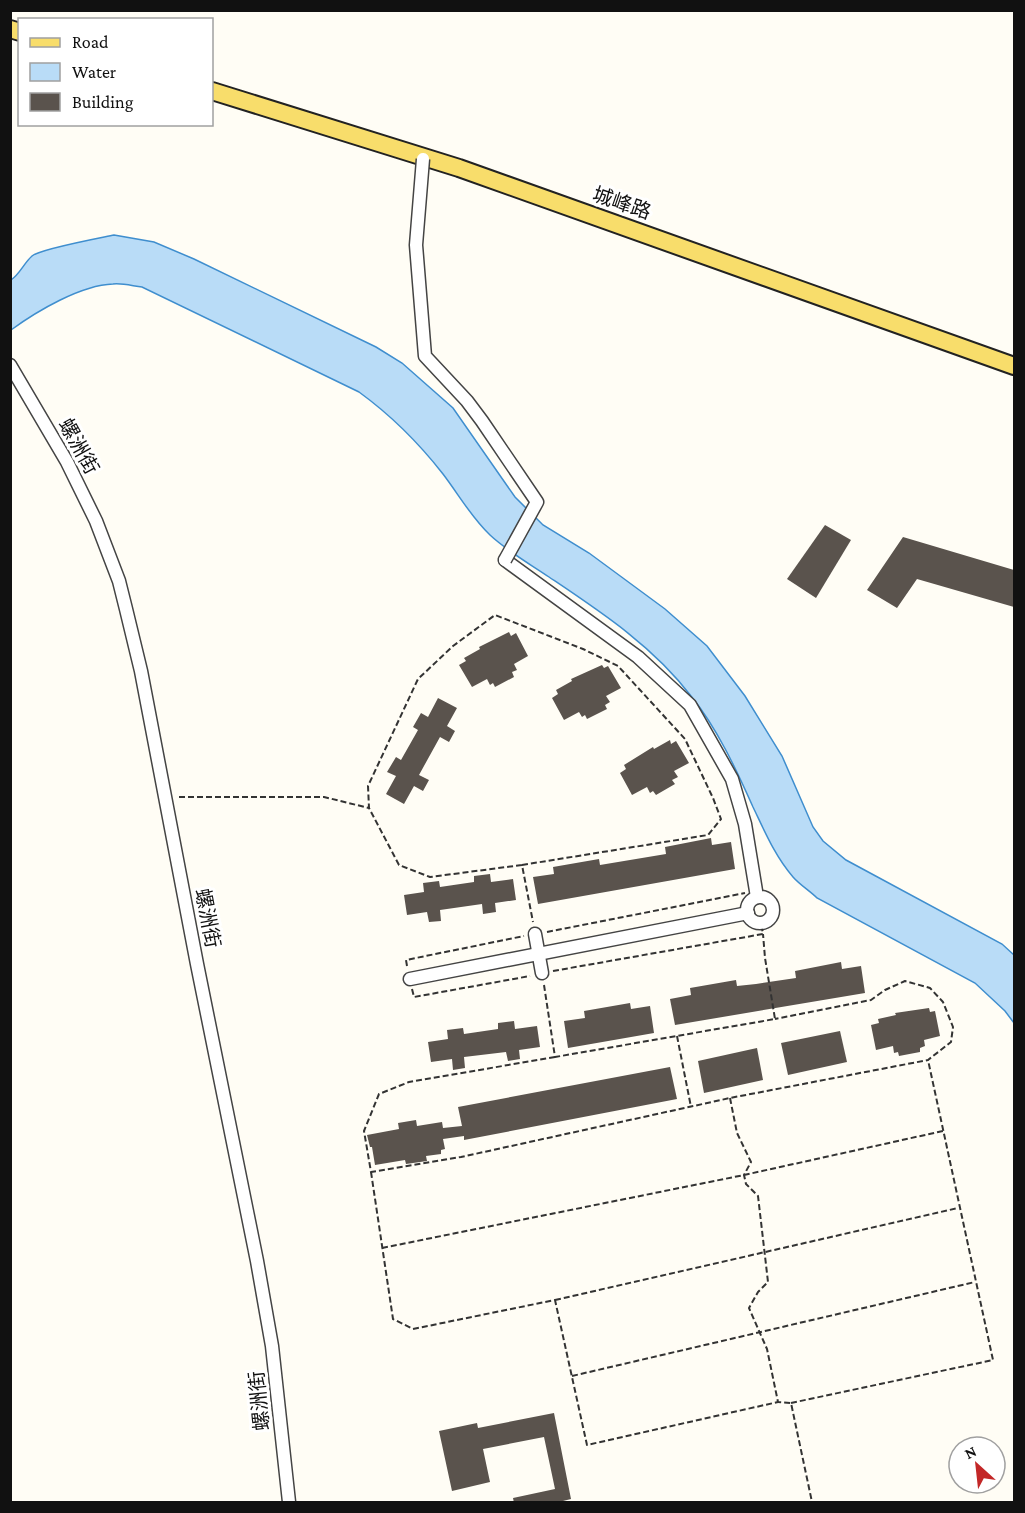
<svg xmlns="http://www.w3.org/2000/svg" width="1025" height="1513" font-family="'Crimson Pro','Noto Sans SC',serif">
<rect width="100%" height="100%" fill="#fffdf5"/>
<path fill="#b9dcf7" stroke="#3f8ece" stroke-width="1.5" d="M114 235 154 242 194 259 376 347 402 363 453 408 515 497 543 525 589 553 665 609 707 646 745 696 782 756 813 827 823 841 846 860 1002 944 1014 955V1023L1005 1011 975 983 817 898C810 891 800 885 793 877 775 856 765 832 753 807 736 769 717 728 691 696 653 646 601 612 549 577 530 564 507 551 490 535 471 517 459 495 443 474 418 442 392 416 359 392L142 287C133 286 123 283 113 284 81 285 37 311 11 330V280C20 274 24 263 32 256 40 249 100 238 114 235Z"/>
<g fill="#5a534d">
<path d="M825 525 851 540 816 598 787 579Z"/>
<path d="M903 537 1014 570V607L917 579 897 608 867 590Z"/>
<path d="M509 632 511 636 516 633 528 656 514 664 517 670 512 672 514 677 495 687 493 683 490 685 487 679 472 687 459 665 466 661 464 658 480 649 479 647Z"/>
<path d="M602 665 604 668 608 666 621 688 606 696 610 702 605 705 607 709 587 719 585 715 582 717 579 712 564 720 552 698 558 694 556 690 572 681 571 679Z"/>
<path d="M438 698 457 708 447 726 455 731 449 742 440 737 419 775 429 780 423 791 414 786 404 804 386 794 396 776 387 772 396 757 401 760 418 730 413 727 421 713 428 717Z"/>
<path d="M670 740 671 744 676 741 689 763 674 771 678 777 672 780 675 784 656 795 653 791 650 793 647 787 632 795 620 773 626 769 624 765 653 747 654 749Z"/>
<path d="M711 838 712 845 731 842 735 869 538 904 533 877 554 874 553 867 599 859 600 865 666 854 665 847Z"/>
<path d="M490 874 491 882 513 879 516 900 495 903 496 912 483 914 482 904 440 910 441 921 429 922 427 912 407 915 404 895 424 892 423 883 439 881 440 887 474 882V876Z"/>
<path d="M841 962 842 969 861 966 865 993 675 1025 670 999 691 995 690 988 736 980 737 986 756 984 796 978 795 971Z"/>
<path d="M630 1003 631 1009 650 1006 654 1033 568 1048 564 1021 585 1018 584 1011Z"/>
<path d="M929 1008 930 1012 935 1011 940 1036 924 1040 925 1046 920 1048V1052L899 1056 898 1052 894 1053 893 1046 876 1050 871 1025 879 1023 878 1019 896 1015 895 1013Z"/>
<path d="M514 1021 515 1029 537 1026 540 1047 519 1050 520 1059 508 1061 506 1052 464 1057 465 1068 453 1070 452 1059 431 1062 428 1042 448 1039 447 1030 463 1028 464 1034 498 1029V1023Z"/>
<path d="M840 1031 847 1062 788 1075 781 1043Z"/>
<path d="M757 1048 763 1080 704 1093 698 1061Z"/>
<path d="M670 1067 677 1099 464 1140V1136L443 1139 445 1149 441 1150V1154L426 1156 427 1161 406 1164 405 1160 375 1165 372 1147H370L367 1135 399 1129 398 1123 416 1120 417 1126 442 1122 443 1128 462 1126 458 1107Z"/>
<path d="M554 1413 571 1499 555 1503H514L513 1498 555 1489 544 1437 483 1449 490 1482 452 1491 439 1431 477 1423 478 1428Z"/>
</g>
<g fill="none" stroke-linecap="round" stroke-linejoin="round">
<defs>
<g id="minor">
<path d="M10 365 67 462 96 521 119 581 126 609 141 671 197 964 257 1261 272 1346 289 1502"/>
<path d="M505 560 638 657 690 705 732 779 745 824 757 897"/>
<circle cx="760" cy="910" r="13"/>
<path d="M535 934 542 973"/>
<path d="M410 979 748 913"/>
</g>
<g id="major">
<path d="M10 29 20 32"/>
<path d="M212 91 459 168 1014 366"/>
</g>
</defs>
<use href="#minor" stroke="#444" stroke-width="15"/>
<use href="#major" stroke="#222" stroke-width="20"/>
<g stroke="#333" stroke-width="2" stroke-dasharray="6 3" stroke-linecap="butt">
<path d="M179 797H324L369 808"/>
<path d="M522 865 708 835 721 819 713 798 685 739 618 666 583 649 495 615 453 646 418 679 368 786 369 808 399 865 430 877 522 865 533 922"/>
<path d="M547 932 745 893"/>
<path d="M407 966 406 960 524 936"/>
<path d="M553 971 763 934 761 922"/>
<path d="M544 985 555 1057 775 1019 765 958 763 934"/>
<path d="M412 989 414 997 530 976"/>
<path d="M677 1036 691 1107"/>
<path d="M555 1057 409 1082 379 1094 364 1131 371 1172 461 1157 730 1098 928 1060 951 1042 953 1027 943 1002 930 988 905 981 885 990 871 1000 775 1019"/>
<path d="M730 1098 737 1133 751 1162 744 1175 746 1184 758 1196 768 1282 758 1292 749 1308 767 1349 778 1402 791 1403 812 1502"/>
<path d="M371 1172 393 1319 413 1329 555 1300 587 1445 778 1402"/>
<path d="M382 1248 744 1175 943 1131"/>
<path d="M555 1300 958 1208"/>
<path d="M572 1376 975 1282"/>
<path d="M791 1403 993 1360 928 1060"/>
</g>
<use href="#minor" stroke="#fff" stroke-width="12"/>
<use href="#major" stroke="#f8dd6b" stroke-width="16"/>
<defs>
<path id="minor-bridge" d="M423 159 416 245 425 356 467 401 482 421 537 502 505 560"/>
</defs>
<use href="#minor-bridge" stroke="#444" stroke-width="15" stroke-linecap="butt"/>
<use href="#minor-bridge" stroke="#fff" stroke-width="12"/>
</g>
<g text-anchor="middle" stroke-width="6" stroke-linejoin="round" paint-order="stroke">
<g font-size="20" fill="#111" stroke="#fff">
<text transform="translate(622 203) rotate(19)" y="7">城峰路</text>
<text transform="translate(79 446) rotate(61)" y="7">螺洲街</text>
<text transform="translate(208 918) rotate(79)" y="7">螺洲街</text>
<text transform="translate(259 1401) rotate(-96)" y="7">螺洲街</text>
</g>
</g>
<rect width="1025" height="1513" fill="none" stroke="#111111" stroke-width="24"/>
<rect x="18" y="18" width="195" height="108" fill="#ffffff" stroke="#a0a0a0" stroke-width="1.5"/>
<rect x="30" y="38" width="30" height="9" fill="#f8dd6b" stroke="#a0a0a0" stroke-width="1.5"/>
<text x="72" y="48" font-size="18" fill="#111111">Road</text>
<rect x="30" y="63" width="30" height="18" fill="#b9dcf7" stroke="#a0a0a0" stroke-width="1.5"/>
<text x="72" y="78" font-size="18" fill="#111111">Water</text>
<rect x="30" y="93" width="30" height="18" fill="#5a534d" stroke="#a0a0a0" stroke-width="1.5"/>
<text x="72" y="108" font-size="18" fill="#111111">Building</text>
<g transform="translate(977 1465) rotate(333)"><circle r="28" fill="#ffffff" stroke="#a0a0a0" stroke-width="1.5"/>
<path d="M0-4.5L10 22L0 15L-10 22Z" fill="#c32727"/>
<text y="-9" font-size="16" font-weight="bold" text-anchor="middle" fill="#111111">N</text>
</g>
</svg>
